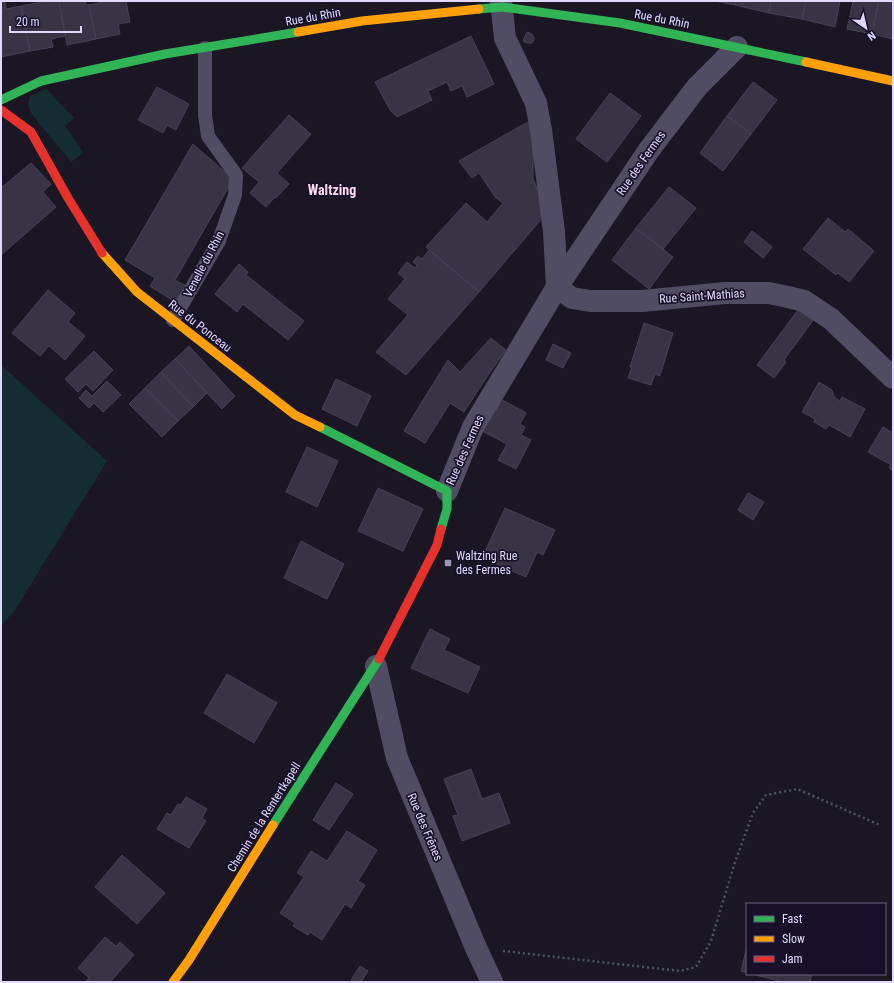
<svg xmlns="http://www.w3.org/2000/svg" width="894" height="983" font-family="'Roboto Condensed',sans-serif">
<rect width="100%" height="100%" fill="#1a1623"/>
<g fill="#142d32">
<path d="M46 89 74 118 65 126 83 153 71 162 31 113 28 105 30 96Z"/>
<path d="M1 365 107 461 15 610 1 626Z"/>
</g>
<g fill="#393445" stroke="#474157">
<path d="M47 1H59L65 36 51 39 53 47 30 51 21 6Z"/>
<path d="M59 1H85L86 5H89L96 39 67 45Z"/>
<path d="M108 1H126L130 22 118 24 120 34 96 39 89 5Z"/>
<path d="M715 1H736L735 5Z"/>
<path d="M736 1H771L769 13 735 5Z"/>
<path d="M771 1H806L802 19 769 13Z"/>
<path d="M806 1H840L835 27 802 19Z"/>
<path d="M853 1H879L872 34 847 29Z"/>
<path d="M879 1H893V39L872 34Z"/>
<path d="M1 2H5L6 9 21 6 30 51 1 57Z"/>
<path d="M527 32 532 34 534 37V40L532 43H527L523 41Z"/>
<path d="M471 36 494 84 467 97 462 86 451 91 447 82 428 91 432 100 397 117 390 110 375 82Z"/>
<path d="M753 82 777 100 751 134 727 116Z"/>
<path d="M157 87 189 104 176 130 167 125 163 133 138 120Z"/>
<path d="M610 93 641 116 607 162 576 139Z"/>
<path d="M289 115 311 134 277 173 289 184 276 198 275 197 266 207 250 193 259 182 242 168Z"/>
<path d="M727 116 751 134 723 171 700 153Z"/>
<path d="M533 119V179L545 206 544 216 479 292 426 247 466 203 487 222 503 203 496 198 479 173 472 178 459 161Z"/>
<path d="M193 144 225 172 231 183 175 280 186 286 175 302 150 286 155 278 125 260Z"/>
<path d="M31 163 51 184 43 192 56 207 1 255V188Z"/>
<path d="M669 187 696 208 663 249 636 228Z"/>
<path d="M828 218 845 232 848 229 874 251 849 282 838 273 836 275 803 249Z"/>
<path d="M636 228 673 257 649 289 612 260Z"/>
<path d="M752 231 772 247 763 258 744 242Z"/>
<path d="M429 250 479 292 406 375 376 352 408 315 388 299 405 279 398 273 407 262 415 268 417 265 413 262 418 256 422 259Z"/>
<path d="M239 264 248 272 246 275 304 321 288 340 243 304 237 312 215 294Z"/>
<path d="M48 290 75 313 68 322 85 336 65 360 49 346 40 356 12 333Z"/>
<path d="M798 310 814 319 784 360 786 362 774 378 757 365Z"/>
<path d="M644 323 673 333 660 376 655 374 651 385 628 378 632 367H630Z"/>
<path d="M491 338 506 350 490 372 464 412 450 403 425 443 404 431 448 360 460 372Z"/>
<path d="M553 344 571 353 563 368 546 360Z"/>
<path d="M189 346 235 396 222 409 175 359Z"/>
<path d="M94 351 113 370 93 391 86 384 78 392 65 379Z"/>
<path d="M175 359 207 393 193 407 161 372Z"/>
<path d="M161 372 193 407 178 421 145 388Z"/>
<path d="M336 379 371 396 357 426 322 409Z"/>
<path d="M107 381 121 395 103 412 94 403 89 408 79 398 86 390 92 396Z"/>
<path d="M819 382 832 390 834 397 840 401 842 397 865 409 850 437 829 425 826 429 814 422 815 419 802 412Z"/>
<path d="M145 388 178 421 162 437 129 404Z"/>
<path d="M499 398 526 413 520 424 525 427 521 435 531 440 516 469 498 460 507 444 482 431Z"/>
<path d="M883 427 893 433V471L889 468 891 465 868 452Z"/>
<path d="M307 447 338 461 317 507 286 492Z"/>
<path d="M378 488 423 509 403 551 358 531Z"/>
<path d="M748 493 764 502 753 520 738 510Z"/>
<path d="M505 508 555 530 543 555 537 552 526 577 482 558Z"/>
<path d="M301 541 344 564 327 599 284 578Z"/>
<path d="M430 629 450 639 444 650 480 667 468 693 411 668Z"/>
<path d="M227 674 277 703 254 743 204 713Z"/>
<path d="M471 769 482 799 499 793 510 823 462 841 453 816 458 815 444 779Z"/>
<path d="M336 783 353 794 329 830 313 820Z"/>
<path d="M186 797 207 809 202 818 206 821 189 848 157 829 167 813 171 815 178 804 181 805Z"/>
<path d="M347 831 377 850 358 881 365 885 351 908 345 904 322 940 310 932 308 935 293 926 295 923 280 913 304 877 297 873 311 851 327 861Z"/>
<path d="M122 855 165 893 137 924 95 887Z"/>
<path d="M105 937 116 946 120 942 134 955 110 982H85L89 978 78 968Z"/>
<path d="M747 946V973L741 971Z"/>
<path d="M360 966 368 971 361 982H354L351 980Z"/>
<path d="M752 974H812L810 982H782Z"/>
</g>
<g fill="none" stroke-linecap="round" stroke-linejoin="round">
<path stroke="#4a5564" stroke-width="2.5" stroke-dasharray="2 3" stroke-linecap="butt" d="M503 951 680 971 696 967 711 941 735 862 753 813 766 795 797 789 880 825"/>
<path stroke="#504c64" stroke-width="14" d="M173 320 219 241 235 195 236 175 208 136 205 115V48"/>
<g stroke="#504c64" stroke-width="22">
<path d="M501 1 505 38 536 103 541 130 554 232 557 287"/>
<path d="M557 287 572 298 590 301H642L725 293H769L788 297 804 301 831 319 893 378"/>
<path d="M447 491 473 427 557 287 649 150 697 87 737 47"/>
<path d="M376 666 397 758 476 948 492 982"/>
</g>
<g stroke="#30b455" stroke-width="9">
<path d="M479 9 502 7 620 23 806 62"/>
<path d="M1 100 41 81 165 54 298 32"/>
<path d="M320 427 447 491V509L441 529"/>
<path d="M273 825 379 659"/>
</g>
<g stroke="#ff9f0a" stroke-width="9">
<path d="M298 32 362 21 479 9"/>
<path d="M806 62 893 81"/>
<path d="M102 253 137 292 295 415 320 427"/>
<path d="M173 982 189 960 273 825"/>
</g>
<g stroke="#e5322d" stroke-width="9">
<path d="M1 110 31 132 68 198 102 253"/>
<path d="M379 659 437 545 441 529"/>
</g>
</g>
<rect fill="#9c95b2" stroke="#181029" stroke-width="1.5" x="444" y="559" width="8" height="8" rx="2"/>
<g text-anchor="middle" stroke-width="3.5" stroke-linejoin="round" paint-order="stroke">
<g font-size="12" fill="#e2d9ff" stroke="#181029">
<text transform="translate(313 17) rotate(-10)" y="4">Rue du Rhin</text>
<text transform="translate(662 19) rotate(11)" y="4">Rue du Rhin</text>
<text transform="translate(641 163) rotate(-55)" y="4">Rue des Fermes</text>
<text transform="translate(204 264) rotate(-62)" y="4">Venelle du Rhin</text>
<text transform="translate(702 296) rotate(-4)" y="4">Rue Saint-Mathias</text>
<text transform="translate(200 326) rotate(38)" y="4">Rue du Ponceau</text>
<text transform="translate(465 450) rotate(-66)" y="4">Rue des Fermes</text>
<text transform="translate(264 817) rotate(-58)" y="4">Chemin de la Rentertkapell</text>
<text transform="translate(425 827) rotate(67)" y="4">Rue des Frênes</text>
</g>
<g font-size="12" fill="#e2d9ff" stroke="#181029" text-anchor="start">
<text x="456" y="560">Waltzing Rue<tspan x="456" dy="14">des Fermes</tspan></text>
</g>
<g font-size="14" font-weight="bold" fill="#ffdbee" stroke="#181029">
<text x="332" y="195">Waltzing</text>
</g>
</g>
<rect width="894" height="983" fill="none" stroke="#e2d9ff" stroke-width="4"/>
<rect x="746" y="903" width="140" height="72" fill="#181029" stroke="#69607f"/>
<rect x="754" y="916" width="20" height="6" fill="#30b455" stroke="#69607f"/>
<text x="782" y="923" font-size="12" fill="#e2d9ff">Fast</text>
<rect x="754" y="936" width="20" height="6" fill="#ff9f0a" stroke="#69607f"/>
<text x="782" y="943" font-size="12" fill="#e2d9ff">Slow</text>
<rect x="754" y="956" width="20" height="6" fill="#e5322d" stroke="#69607f"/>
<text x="782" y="963" font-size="12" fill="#e2d9ff">Jam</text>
<g transform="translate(866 28) rotate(146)" stroke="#181029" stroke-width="3" paint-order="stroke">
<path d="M0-3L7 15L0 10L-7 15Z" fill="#e2d9ff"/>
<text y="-6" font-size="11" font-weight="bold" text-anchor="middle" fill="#e2d9ff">N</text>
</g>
<path d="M10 26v6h71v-6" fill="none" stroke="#e2d9ff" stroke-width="2"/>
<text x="16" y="26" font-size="12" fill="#e2d9ff" stroke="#181029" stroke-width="3" paint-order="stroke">20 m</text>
</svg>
